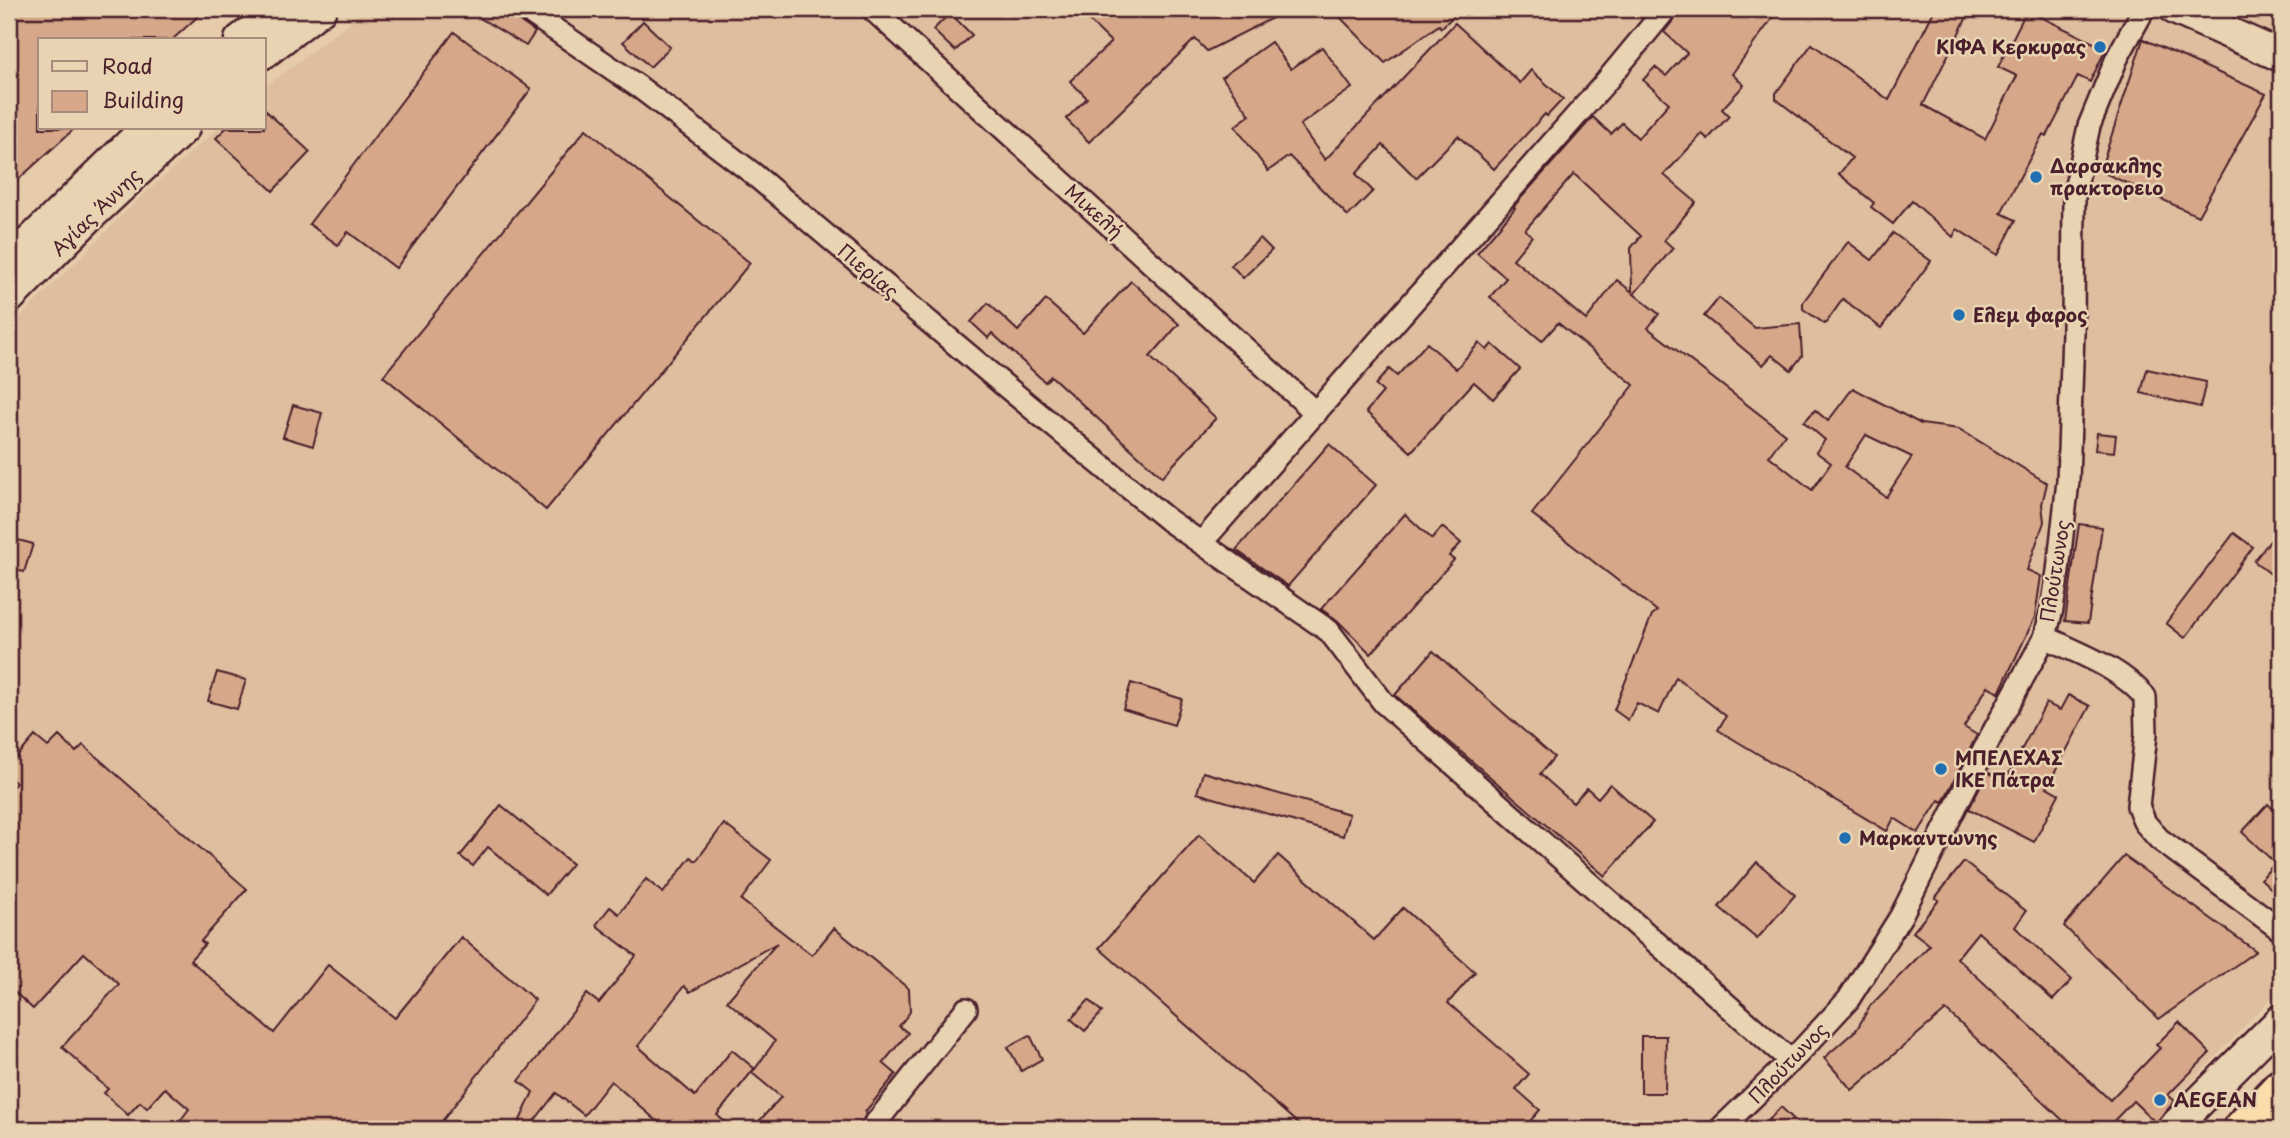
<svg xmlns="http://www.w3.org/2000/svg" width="2290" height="1138" font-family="'Playpen Sans',sans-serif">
<rect width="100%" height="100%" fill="#e6ccab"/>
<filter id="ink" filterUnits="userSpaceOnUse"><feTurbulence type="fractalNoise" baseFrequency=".0143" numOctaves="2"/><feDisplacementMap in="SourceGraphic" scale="14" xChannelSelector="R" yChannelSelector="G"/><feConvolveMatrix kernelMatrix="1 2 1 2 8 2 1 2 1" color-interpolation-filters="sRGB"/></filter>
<g filter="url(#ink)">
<path fill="#debe9f" d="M367 9H2281V987L2148 1129H9V328L140 198 218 128H264V88Z"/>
<g fill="#d6a889" stroke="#4a1f2b" stroke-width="2" fill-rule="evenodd">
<path d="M9 9H206L172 40H40V128H75L9 188Z"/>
<path d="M465 9H502L535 32 526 46Z"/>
<path d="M1077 9H1290L1207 51 1195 39 1089 142 1066 119 1087 98 1070 81 1111 42Z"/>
<path d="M1332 9H1461L1441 28 1439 25 1385 63Z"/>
<path d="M1679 9H1779L1732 74 1744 85 1722 109 1729 116 1708 139 1702 134 1664 175 1696 202 1664 240 1673 248 1634 294 1659 314 1648 328 1785 434 1769 456 1812 490 1831 463 1816 452 1825 440 1804 422 1815 410 1828 421 1853 388 1921 424 1959 429 2047 483 2042 504 2044 522 2027 570 2041 576 2035 617 1999 693 1988 686 1964 727 1977 735 1943 802 1939 800 1918 833 1894 818 1887 831 1718 730 1726 716 1676 677 1659 714 1637 703 1628 720 1614 710 1652 615 1657 611 1532 514 1634 385 1558 323 1542 341 1490 297 1506 278 1477 253 1515 208 1513 207 1593 117 1611 134 1622 123 1638 138 1669 103 1643 80 1655 67 1666 76 1687 53 1664 32 1676 17ZM1574 174 1641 236 1631 248 1632 292 1617 280 1586 320 1513 259 1532 236 1525 230ZM1866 435 1912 457 1886 497 1845 467Z"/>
<path d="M1935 9H1971L1923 105 1985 139 2017 76 1998 67 2027 10 2106 49 2090 82 2078 76 2047 136 2043 134 2022 173 2001 213 2016 220 1998 255 1957 229 1953 237 1912 201 1893 224 1871 207 1874 203 1839 174 1852 158 1776 99V93L1812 44 1889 100Z"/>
<path d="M950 13 972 35 955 51 933 30Z"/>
<path d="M643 21 670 47 650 67 623 42Z"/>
<path d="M1455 23 1520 83 1531 70 1563 99 1547 116 1545 114 1494 169 1458 136 1416 178 1383 145 1356 174 1373 191 1348 216 1289 156 1268 171 1235 126 1250 115 1222 77 1271 42 1291 69 1322 47 1352 88 1300 125 1325 160Z"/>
<path d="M454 32 531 89 396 268 348 232 338 245 309 224Z"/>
<path d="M2143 39 2266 94 2198 216 2100 171Z"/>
<path d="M264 109 310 152 273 191 216 138 226 128H264Z"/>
<path d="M586 129 750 263 546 510 383 376Z"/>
<path d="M1893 233 1931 261 1881 328 1843 299 1825 324 1803 309V302L1848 242 1872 260Z"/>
<path d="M1260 238 1272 250 1243 278 1231 265Z"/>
<path d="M1131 281 1179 324 1150 357 1216 418 1162 477 1051 376 1045 382 992 333 988 338 971 322 988 303 1018 331 1046 300 1083 333Z"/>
<path d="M1719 298 1755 328 1800 324 1802 356 1791 370 1772 355 1763 365 1704 316Z"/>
<path d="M1427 343 1456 369 1479 343 1487 350 1492 344 1520 369 1493 399 1474 382 1411 452 1366 412 1383 392 1375 385 1389 369 1397 376Z"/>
<path d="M2147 369 2206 382 2200 407 2141 393Z"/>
<path d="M293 405 322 413 313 446 283 437Z"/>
<path d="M2097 433 2116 435 2114 452 2095 450Z"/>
<path d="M1329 444 1376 485 1288 586 1236 550Z"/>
<path d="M1405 514 1432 539 1442 527 1461 543 1449 556 1454 560 1371 654 1337 620 1321 609Z"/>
<path d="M2079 524 2102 527 2088 623 2065 621Z"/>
<path d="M2281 527V582L2254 561Z"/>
<path d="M2234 533 2253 547 2185 638 2166 623Z"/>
<path d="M18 540 33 544 24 572 9 568Z"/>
<path d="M1433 651 1554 757 1540 774 1573 803 1587 788 1598 798 1610 784 1653 822 1605 876 1395 695Z"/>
<path d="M217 672 246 680 237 709 208 701Z"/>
<path d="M1131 683 1182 699 1174 725 1123 709Z"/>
<path d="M2068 695 2090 706 2047 787 2059 794 2034 842 1969 809 1987 772 2005 781 2046 703 2060 710Z"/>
<path d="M35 736 48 747 59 736 76 752 83 745 247 889 201 941 205 944 190 960 274 1033 328 965 395 1018 461 937 535 1000 436 1129H174L189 1109 165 1088 147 1108 140 1102 128 1115 104 1093 108 1089 62 1047 119 984 84 953 33 1009 9 987V790L16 783 9 777V766Z"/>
<path d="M1203 772 1349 814 1343 836 1197 793Z"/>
<path d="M2268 804 2281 817V898L2261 879 2275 863 2242 832Z"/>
<path d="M501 805 572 864 546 895 488 847 473 866 460 856Z"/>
<path d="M724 824 771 860 741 900 812 955 834 928 909 989 910 1012 899 1026 908 1033 883 1063 896 1074 865 1112 866 1114 858 1129H752L781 1097 752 1073 754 1069 717 1115 733 1129H666L611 1081 584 1115 556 1093 528 1129H516L533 1092 519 1081 587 994 599 1003 636 956 596 925 610 907 619 914 646 879 663 893 691 857 696 861ZM777 943 727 1001 775 1041 755 1069 732 1050 695 1096 638 1046 684 986 690 992Z"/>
<path d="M1199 835 1254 883 1278 855 1374 940 1403 908 1475 972 1448 1003 1529 1074 1516 1089 1540 1110 1523 1129H1304L1099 948Z"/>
<path d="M2124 856 2256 951 2159 1019 2064 926Z"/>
<path d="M1757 862 1795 895 1757 939 1719 907Z"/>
<path d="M1964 862 2026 911 2015 927 2072 980 2053 1000 1978 932 1957 958 2110 1100 2160 1048 2156 1045 2179 1022 2210 1053 2168 1095 2175 1101 2156 1123 2133 1101 2106 1129H2072L1946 1010 1852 1090 1824 1058 1857 1029 1870 1006 1930 945 1913 932 1939 900 1935 898Z"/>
<path d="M1089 1000 1102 1012 1085 1031 1071 1019Z"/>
<path d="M1030 1035 1042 1059 1021 1071 1008 1047Z"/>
<path d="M1641 1036H1666L1665 1093H1641Z"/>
<path d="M1781 1107 1804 1129H1760Z"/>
</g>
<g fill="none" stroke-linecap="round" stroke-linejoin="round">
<defs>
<g id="street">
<path d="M525 9 639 87 751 172 1004 385 1168 520 1329 631 1383 702 1791 1061"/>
<path d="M872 9 1316 413"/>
<path d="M1202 542 1604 84 1666 9"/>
<path d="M2045 637C2080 654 2119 667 2145 697L2146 734 2138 806 2145 823 2159 839 2281 930"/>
<path d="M871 1129 966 1009"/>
<path d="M1720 1129 1797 1055 1848 1000 1901 916 1989 740 2045 637 2052 609 2058 571 2068 481 2073 332 2074 195 2089 126 2117 58 2144 9"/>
</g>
<g id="secondary">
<path d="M2175 9 2281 56"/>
<path d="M240 40 280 9"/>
<path d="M264 53 321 9"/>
<path d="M9 262 146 128"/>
<path d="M9 298 90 216 184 128"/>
<path d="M2172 1129 2281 1020"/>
</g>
<path id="highway" d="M2243 1129 2281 1089"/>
</defs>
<use href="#street" stroke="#4a1f2b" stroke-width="26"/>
<use href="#secondary" stroke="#4a1f2b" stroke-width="35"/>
<use href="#highway" stroke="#4a1f2b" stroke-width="44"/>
<use href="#street" stroke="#e8d3b2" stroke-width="21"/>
<use href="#secondary" stroke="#e8d3b2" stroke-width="30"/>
<use href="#highway" stroke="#faddab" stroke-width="38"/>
</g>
</g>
<g fill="#1f6fb2" stroke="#e8d3b2" stroke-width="2.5">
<circle cx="2100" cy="47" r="7"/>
<circle cx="2036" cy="177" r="7"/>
<circle cx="1959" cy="315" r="7"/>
<circle cx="1941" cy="769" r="7"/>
<circle cx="1845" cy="838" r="7"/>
<circle cx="2160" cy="1100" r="7"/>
</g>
<g text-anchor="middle" stroke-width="5" stroke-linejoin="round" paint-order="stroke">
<g font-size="19" font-weight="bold" fill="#4a1f2b" stroke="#e8d3b2" text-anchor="start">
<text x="2086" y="54" text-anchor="end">ΚΙΦΑ Κερκυρας</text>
<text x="2050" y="173">Δαρσακλης<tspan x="2050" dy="22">πρακτορειο</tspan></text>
<text x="1973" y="322">Ελεμ φαρος</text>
<text x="1955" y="765">ΜΠΕΛΕΧΑΣ<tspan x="1955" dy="22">ΙΚΕ Πάτρα</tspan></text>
<text x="1859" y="845">Μαρκαντωνης</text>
<text x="2174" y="1107">AEGEAN</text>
</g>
<g font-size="19" fill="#4a1f2b" stroke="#e8d3b2">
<text transform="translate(1094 211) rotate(42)" y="7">Μικελή</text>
<text transform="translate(96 212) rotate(-44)" y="7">Αγίας Άννης</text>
<text transform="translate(868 271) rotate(40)" y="7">Πιερίας</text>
<text transform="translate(2055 571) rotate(-81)" y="7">Πλούτωνος</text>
<text transform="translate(1788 1063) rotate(-46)" y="7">Πλούτωνος</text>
</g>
</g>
<rect width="2290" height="1138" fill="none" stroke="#e8d3b2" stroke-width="35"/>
<rect x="18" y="18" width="2255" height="1103" fill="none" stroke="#4a1f2b" stroke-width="2.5" filter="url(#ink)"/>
<rect x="38" y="38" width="228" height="91" fill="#e8d3b2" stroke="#a98b7c" stroke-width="2"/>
<rect x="52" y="61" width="35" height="10" fill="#e8d3b2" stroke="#a98b7c" stroke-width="2"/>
<text x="102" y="74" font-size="21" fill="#4a1f2b">Road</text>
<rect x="52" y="91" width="35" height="21" fill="#d6a889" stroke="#a98b7c" stroke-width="2"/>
<text x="102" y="108" font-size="21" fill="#4a1f2b">Building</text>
</svg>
